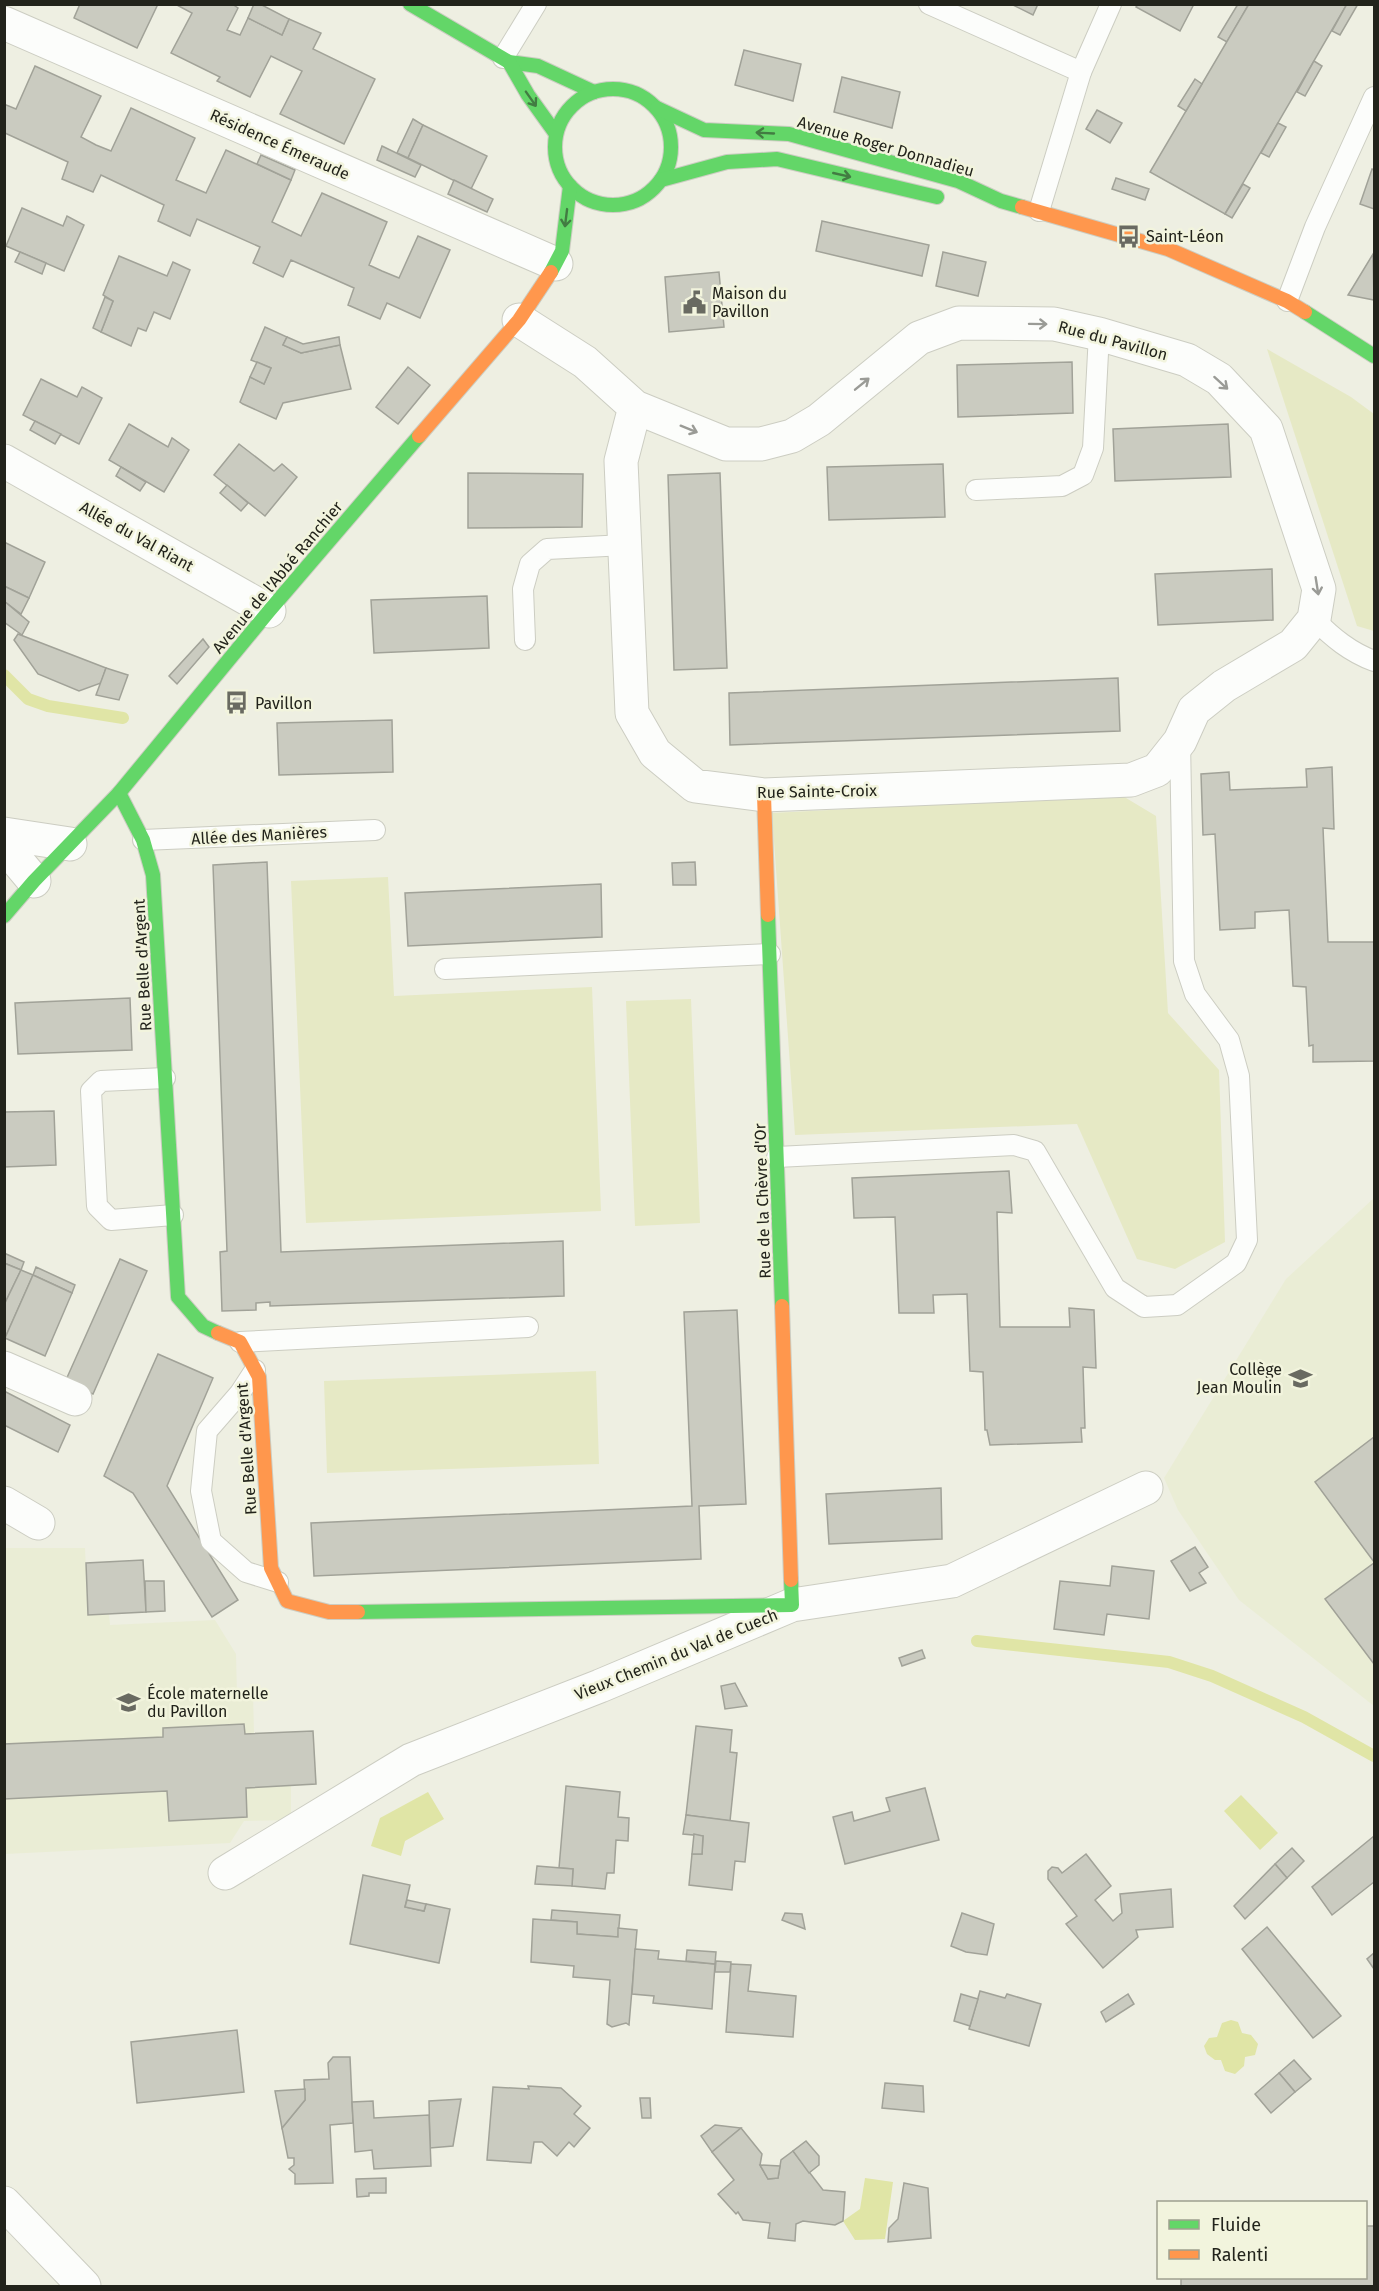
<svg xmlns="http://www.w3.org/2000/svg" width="1379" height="2291" font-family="'Fira Sans',sans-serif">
<rect width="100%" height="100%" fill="#eeefe2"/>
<g fill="#eaedd5">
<path d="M1374 1198V1706L1239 1600 1178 1510 1164 1478 1286 1279Z"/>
<path d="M4 1548H85L88 1614H109L110 1625 215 1620 236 1654 237 1694 253 1693 254 1733 313 1731 316 1784 291 1786V1820L244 1821 230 1843 5 1854Z"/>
</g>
<g fill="#e6e9c5">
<path d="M1267 349 1351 397 1374 414V631L1357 626Z"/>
<path d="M1121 795 1156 816 1168 1013 1219 1070 1225 1242 1175 1269 1137 1259 1077 1124 795 1135 772 813Z"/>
<path d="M388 877 394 996 592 987 601 1211 306 1223 291 881Z"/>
<path d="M691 999 700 1223 635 1226 626 1001Z"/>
<path d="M596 1371 599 1464 327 1473 324 1381Z"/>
</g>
<g fill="#e0e5a6">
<path d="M428 1792 444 1819 405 1841 401 1856 371 1846 380 1818Z"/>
<path d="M1241 1795 1278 1833 1260 1850 1224 1811Z"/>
<path d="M1231 2020 1238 2022 1242 2033 1251 2035 1258 2044 1255 2055 1245 2057 1244 2066 1235 2074 1225 2071 1221 2060H1215L1207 2054 1204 2046 1209 2038 1217 2037 1222 2023Z"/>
<path d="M865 2178 893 2182 885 2239 855 2240 843 2221 860 2209Z"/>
</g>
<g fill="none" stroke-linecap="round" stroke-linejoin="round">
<g stroke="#e0e5a6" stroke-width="12">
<path d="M4 675 28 699 48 706 123 718"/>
<path d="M977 1641 1169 1662 1212 1676 1304 1717 1374 1756"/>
</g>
</g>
<g fill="#cacbc0" stroke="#a1a298" stroke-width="1.5">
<path d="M80 4H158L137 48 74 18Z"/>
<path d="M175 4H232L238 8 227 30 240 35 248 18 282 35 289 19 321 33 313 49 375 79 344 144 280 114 302 71 271 56 250 97 217 81 220 77 171 53 192 13Z"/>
<path d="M254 4H260L289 19 282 35 248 18Z"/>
<path d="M1011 4H1038L1033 15Z"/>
<path d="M1138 4H1194L1180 31 1136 7Z"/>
<path d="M1238 4H1249L1227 42 1218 37Z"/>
<path d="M1249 4H1347L1225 214 1150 172Z"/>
<path d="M1347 4H1358L1340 35 1332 31Z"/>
<path d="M744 50 801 64 793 101 735 85Z"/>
<path d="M1314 61 1322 66 1305 96 1297 92Z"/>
<path d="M35 66 101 96 81 137 96 145 111 151 131 108 195 138 176 180 206 193 226 150 291 180 272 222 301 236 322 193 387 222 369 265 382 271 399 278 418 236 450 250 420 318 387 303 380 319 348 305 354 288 291 260 283 277 253 263 260 247 197 219 190 236 158 221 164 205 101 175 93 192 62 179 68 162 5 133 4 135V104L16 109Z"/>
<path d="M842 77 900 92 892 128 834 112Z"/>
<path d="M1195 79 1202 84 1186 111 1178 106Z"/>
<path d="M1097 110 1122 123 1110 143 1086 129Z"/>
<path d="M413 119 423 125 408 158 397 153Z"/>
<path d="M1278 123 1286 127 1269 157 1261 153Z"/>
<path d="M423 125 487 156 471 189 408 158Z"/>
<path d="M382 146 421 165 415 177 377 160Z"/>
<path d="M261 155 295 170 291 180 257 164Z"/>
<path d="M1372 169 1374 170V209L1360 204Z"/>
<path d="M1116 178 1149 189 1145 200 1112 189Z"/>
<path d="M454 180 493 199 487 212 448 194Z"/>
<path d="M1243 184 1250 188 1232 218 1225 214Z"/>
<path d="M22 208 63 226 67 216 84 225 64 271 6 246Z"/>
<path d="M822 221 929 245 922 276 816 251Z"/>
<path d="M20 252 46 263 42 274 15 262Z"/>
<path d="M943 252 986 262 978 296 936 286Z"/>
<path d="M1373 254 1374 300 1348 295 1353 287Z"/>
<path d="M119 256 167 276 173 262 190 270 170 319 154 312 146 331 138 328 131 346 101 332 113 301 103 295Z"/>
<path d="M719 272 724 327 669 332 665 277Z"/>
<path d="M105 297 113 301 101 332 93 328Z"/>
<path d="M265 327 287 337 283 345 301 353 340 345 351 389 283 403 276 419 243 404 240 402 250 377 264 384 271 368 251 360Z"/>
<path d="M287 337 303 344 339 337 340 345 301 353 283 345Z"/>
<path d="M257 362 271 368 264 384 250 377Z"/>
<path d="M1072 362 1073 413 958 417 957 365Z"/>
<path d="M408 367 430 385 398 424 376 407Z"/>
<path d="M41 379 77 397 82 387 102 398 79 444 23 415Z"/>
<path d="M35 421 61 434 55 444 30 430Z"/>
<path d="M129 424 168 447 172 438 189 450 164 492 109 460Z"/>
<path d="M1228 424 1231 477 1115 481 1113 429Z"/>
<path d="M239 444 274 471 282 464 297 477 265 516 214 475Z"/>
<path d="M943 464 945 517 829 520 827 467Z"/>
<path d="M121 467 146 482 140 491 116 476Z"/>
<path d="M468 473 583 474 582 527 468 528Z"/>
<path d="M720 473 727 668 674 670 668 475Z"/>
<path d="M227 485 248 503 241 511 220 493Z"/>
<path d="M4 542 45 562 29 598 4 586Z"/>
<path d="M1272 569 1273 620 1158 625 1155 574Z"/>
<path d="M4 586 29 598 21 614 4 601Z"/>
<path d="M487 596 489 648 374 653 371 600Z"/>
<path d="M4 601 29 622 22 635 4 622Z"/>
<path d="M18 634 106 668 101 683 79 691 38 674 14 640Z"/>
<path d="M203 639 209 647 177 684 169 676Z"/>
<path d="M106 668 128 675 119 700 96 695Z"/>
<path d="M1118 678 1120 731 730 745 729 693Z"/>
<path d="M238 694 245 700 235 712 228 706Z"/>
<path d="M392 720 393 772 279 775 277 723Z"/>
<path d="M1332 767 1334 829 1323 828 1328 942H1374V1061L1313 1062V1045L1309 1046 1306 987 1293 986 1289 910 1255 912V928L1220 930 1215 834 1203 835 1201 774 1229 772 1230 790 1307 787 1306 769Z"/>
<path d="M267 862 281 1252 563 1241 564 1296 270 1306V1302L256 1303V1310L222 1311 220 1252 227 1251 213 865Z"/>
<path d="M695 862 696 885H673L672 863Z"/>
<path d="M601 884 602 937 408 946 405 893Z"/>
<path d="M130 998 132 1050 18 1054 15 1003Z"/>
<path d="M54 1111 56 1165 4 1167V1112Z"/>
<path d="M1009 1171 1012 1213 997 1212 1000 1327H1070L1069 1308 1094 1310 1096 1368 1083 1367 1085 1428H1081L1082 1442 990 1445 987 1430H985L983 1372 970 1371 967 1294 933 1295 934 1313H899L895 1217 854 1218 852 1178Z"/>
<path d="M4 1253 24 1262 21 1270 4 1263Z"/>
<path d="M120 1259 147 1271 93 1394 65 1382Z"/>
<path d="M4 1263 21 1270 4 1305Z"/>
<path d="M36 1267 75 1285 72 1293 33 1275Z"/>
<path d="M21 1270 33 1275 5 1338 4 1305Z"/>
<path d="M33 1275 72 1293 45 1356 5 1338Z"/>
<path d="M737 1310 746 1504 699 1506 701 1559 314 1576 311 1523 692 1506 684 1312Z"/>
<path d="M158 1354 213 1378 167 1486 238 1600 212 1617 133 1493 104 1476Z"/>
<path d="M4 1391 70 1425 58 1452 4 1425Z"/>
<path d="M1374 1437V1562L1315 1482Z"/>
<path d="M941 1488 942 1539 829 1544 826 1494Z"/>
<path d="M1195 1547 1208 1567 1199 1573 1206 1583 1190 1591 1171 1561Z"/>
<path d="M143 1560 146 1612 88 1615 86 1563Z"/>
<path d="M1374 1563V1664L1325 1599Z"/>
<path d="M1112 1566 1154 1571 1149 1619 1107 1614 1104 1635 1054 1629 1060 1581 1110 1586Z"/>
<path d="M145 1581H164L165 1611 146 1612Z"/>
<path d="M922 1650 925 1658 902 1666 899 1658Z"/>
<path d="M735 1683 747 1706 725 1709 721 1686Z"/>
<path d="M244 1724 245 1734 313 1731 316 1784 246 1788 247 1817 169 1821 167 1791 4 1799V1744L163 1737V1728Z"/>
<path d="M696 1726 732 1730 730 1752 737 1753 730 1821 686 1815Z"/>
<path d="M566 1786 620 1792 618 1817 629 1818 628 1841 616 1840 614 1873H607L605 1889 572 1886 573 1869 559 1868Z"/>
<path d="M925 1788 939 1840 845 1864 833 1817 852 1812 854 1821 890 1811 886 1798Z"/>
<path d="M686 1815 749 1823 745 1862 735 1861 732 1890 689 1885 692 1854H702L703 1836 683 1834Z"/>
<path d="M694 1834 703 1836 702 1854H692Z"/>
<path d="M1374 1836V1882L1332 1915 1312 1887Z"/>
<path d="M1292 1848 1304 1861 1287 1878 1275 1864Z"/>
<path d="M1086 1854 1111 1886 1095 1900 1113 1921 1122 1913 1120 1894 1171 1889 1173 1927 1136 1930 1138 1937 1103 1968 1066 1924 1077 1916 1048 1879V1871L1052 1867 1058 1868 1062 1873Z"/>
<path d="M1275 1864 1287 1878 1245 1919 1234 1906Z"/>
<path d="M537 1866 573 1869 572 1886 535 1884Z"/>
<path d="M363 1875 410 1885 405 1907 424 1911 426 1904 450 1909 439 1963 350 1944Z"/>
<path d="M407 1900 426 1904 424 1911 405 1907Z"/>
<path d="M552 1910 620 1915 618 1937 577 1934V1922L551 1920Z"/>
<path d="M785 1913 802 1914 805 1929 782 1920Z"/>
<path d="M962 1913 994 1924 987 1955 966 1952 951 1946Z"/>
<path d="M533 1919 577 1922V1934L618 1937V1928L637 1930 629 2025 626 2023 612 2027 607 2024 610 1980 573 1977 574 1966 531 1962Z"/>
<path d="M1267 1927 1341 2016 1313 2038 1242 1949Z"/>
<path d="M635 1949 659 1951 658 1959 715 1964 712 2009 653 2003 654 1996 632 1994Z"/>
<path d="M687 1950 716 1952 715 1964 686 1961Z"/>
<path d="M1374 1953V1969L1367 1959Z"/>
<path d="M716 1961 731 1962 730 1972H715Z"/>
<path d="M731 1964 751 1965 748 1991 796 1996 793 2037 726 2032Z"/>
<path d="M980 1991 1005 1998 1007 1994 1041 2004 1029 2046 969 2029Z"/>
<path d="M961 1994 978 1999 970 2026 954 2021Z"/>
<path d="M1128 1994 1134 2004 1106 2022 1101 2012Z"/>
<path d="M237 2030 244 2092 137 2103 131 2042Z"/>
<path d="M333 2057H350L353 2123 330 2125 333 2183 295 2184V2174L289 2169 294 2165V2158H288L282 2128 305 2100 304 2080 329 2079 328 2063Z"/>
<path d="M1294 2060 1311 2079 1295 2092 1279 2073Z"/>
<path d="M1279 2073 1295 2092 1271 2113 1255 2094Z"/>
<path d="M885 2083 923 2086 924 2112 882 2108Z"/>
<path d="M528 2086 561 2088 581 2106 574 2114 590 2128 574 2147 569 2142 557 2156 542 2142H534L531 2163 487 2160 493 2087 529 2089Z"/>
<path d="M305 2089V2100L282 2128 275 2091Z"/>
<path d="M640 2098H650L651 2118H642Z"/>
<path d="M461 2099 453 2146 430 2148 429 2101Z"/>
<path d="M373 2101 374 2118 429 2115 431 2166 374 2169 372 2150 355 2152 352 2102Z"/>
<path d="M715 2125 741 2128 712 2152 701 2136Z"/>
<path d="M741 2128 762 2154 760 2165 768 2179 778 2178 781 2160 793 2151 823 2190 845 2192 843 2221 835 2225 803 2221 796 2224 795 2241 768 2238 770 2223 743 2220 738 2212 736 2214 718 2194 734 2180 712 2152Z"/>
<path d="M806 2141 819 2156V2165L809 2173 793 2151Z"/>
<path d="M760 2165 780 2166 778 2178 768 2179Z"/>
<path d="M386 2178V2193H369V2196L357 2197 356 2179Z"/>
<path d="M904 2183 928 2188 931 2238 888 2242 889 2228 898 2219Z"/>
<path d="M1366 2226H1374V2286H1181V2278H1366Z"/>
</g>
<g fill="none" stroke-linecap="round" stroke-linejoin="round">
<defs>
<g id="lane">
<path d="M929 4 1081 72 1111 4"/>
<path d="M503 58 536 4"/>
<path d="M1039 211 1081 72"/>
<path d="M1287 301 1315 227 1374 97"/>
<path d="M976 490 1062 486 1083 475 1093 448 1099 334"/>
<path d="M1314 619C1333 638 1350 652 1374 661"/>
<path d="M525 640 523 589 530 564 547 549 625 545"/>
<path d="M143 840 375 830"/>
<path d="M445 969 770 954"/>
<path d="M165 1078 101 1081 91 1091 97 1206 111 1220 173 1215"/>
<path d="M777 1157 1014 1145 1035 1151 1115 1288 1144 1307 1177 1305 1236 1263 1247 1240 1239 1076 1229 1040 1195 994 1184 961 1180 741"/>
<path d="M240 1342 528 1327"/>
<path d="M255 1370 240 1393 207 1431 201 1491 211 1541 246 1572 278 1582"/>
</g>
<g id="street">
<path d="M4 23 556 264"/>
<path d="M519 320 585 362 635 407 726 444H761L792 436 819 420 919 338 959 323 1054 324 1099 334 1187 360 1219 379 1266 429 1319 589 1314 619 1293 645 1224 686 1194 710 1180 741 1157 770 1131 780 764 795 695 786 655 753 632 713 621 461 635 407"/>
<path d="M4 461 269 611"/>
<path d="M4 834 70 844"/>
<path d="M4 845 34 881"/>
<path d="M4 1368 75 1399"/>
<path d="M4 1503 38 1523"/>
<path d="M225 1873 411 1760 600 1686 792 1605 952 1581 1146 1488"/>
<path d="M4 2203 84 2286"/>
</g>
<g id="fast">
<path d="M410 4 509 62 538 66 594 92"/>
<path d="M509 62 528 95 556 134"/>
<circle cx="613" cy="147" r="58"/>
<path d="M657 108 704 130 789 134 958 181 1001 201 1022 207"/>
<path d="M661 180 727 162 777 159 937 197"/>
<path d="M551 272 562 251 570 186"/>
<path d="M1305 312 1374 356"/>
<path d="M119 793 143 840 153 875 178 1297 203 1326 218 1333"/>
<path d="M768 915 782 1306"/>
<path d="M4 916 34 881 119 793 269 611 419 436"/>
<path d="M358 1612 792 1605 791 1580"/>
</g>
<g id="slow">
<path d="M1022 207 1168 249 1287 301 1305 312"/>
<path d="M419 436 519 320 551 272"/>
<path d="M764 795 768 915"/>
<path d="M782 1306 791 1580"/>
<path d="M218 1333 240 1342 259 1377 271 1568 287 1601 329 1612H358"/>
</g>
</defs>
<use href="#lane" stroke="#cccdc2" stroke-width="22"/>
<use href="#street" stroke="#cccdc2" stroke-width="35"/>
<use href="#fast" stroke="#cccdc2" stroke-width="16"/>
<use href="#slow" stroke="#cccdc2" stroke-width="16"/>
<use href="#lane" stroke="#fcfdfb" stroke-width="20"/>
<use href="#street" stroke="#fcfdfb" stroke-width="33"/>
<use href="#fast" stroke="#63d668" stroke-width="14"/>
<use href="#slow" stroke="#ff974d" stroke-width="14"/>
</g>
<defs><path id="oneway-shaft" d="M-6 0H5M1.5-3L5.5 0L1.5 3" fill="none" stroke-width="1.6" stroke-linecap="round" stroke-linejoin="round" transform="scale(1.5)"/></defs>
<g stroke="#427c42">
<use href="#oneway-shaft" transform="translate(531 99) rotate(55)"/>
<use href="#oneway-shaft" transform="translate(765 133) rotate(-177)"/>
<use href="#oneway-shaft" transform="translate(842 175) rotate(13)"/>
<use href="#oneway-shaft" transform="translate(566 218) rotate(97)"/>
</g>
<g stroke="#9a9b96">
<use href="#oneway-shaft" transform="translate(1038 324) rotate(1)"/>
<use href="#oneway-shaft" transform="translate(1221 383) rotate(42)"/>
<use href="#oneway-shaft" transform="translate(862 384) rotate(-39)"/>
<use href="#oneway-shaft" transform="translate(689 429) rotate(22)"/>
<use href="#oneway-shaft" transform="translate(1317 586) rotate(81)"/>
</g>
<defs>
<symbol id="bus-bare" viewBox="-9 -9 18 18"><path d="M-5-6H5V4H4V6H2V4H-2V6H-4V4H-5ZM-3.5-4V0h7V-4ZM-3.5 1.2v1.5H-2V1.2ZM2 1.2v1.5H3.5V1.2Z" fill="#696a61" stroke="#f2f4dd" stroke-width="2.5" paint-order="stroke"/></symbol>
<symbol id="civic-bare" viewBox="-9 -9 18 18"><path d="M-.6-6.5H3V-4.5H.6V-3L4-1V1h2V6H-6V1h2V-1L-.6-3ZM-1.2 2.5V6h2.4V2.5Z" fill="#696a61" stroke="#f2f4dd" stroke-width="2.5" paint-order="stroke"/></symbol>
<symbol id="school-bare" viewBox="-9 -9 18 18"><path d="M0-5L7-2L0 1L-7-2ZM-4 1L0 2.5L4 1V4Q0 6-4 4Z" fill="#696a61" stroke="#f2f4dd" stroke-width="2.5" paint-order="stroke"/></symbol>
</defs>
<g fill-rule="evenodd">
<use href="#bus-bare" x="1112" y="220" width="33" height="33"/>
<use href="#civic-bare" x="678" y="286" width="33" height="33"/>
<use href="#bus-bare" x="220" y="686" width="33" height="33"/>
<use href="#school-bare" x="1284" y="1362" width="33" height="33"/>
<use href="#school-bare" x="112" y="1686" width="33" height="33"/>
</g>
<g text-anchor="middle" stroke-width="5" stroke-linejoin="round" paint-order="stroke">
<g font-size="16" fill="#22231b" stroke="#f2f4dd">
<text transform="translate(280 144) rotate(24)" y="6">Résidence Émeraude</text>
<text transform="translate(886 146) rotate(16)" y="6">Avenue Roger Donnadieu</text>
<text transform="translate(1113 340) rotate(15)" y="6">Rue du Pavillon</text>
<text transform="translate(137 536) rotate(29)" y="6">Allée du Val Riant</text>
<text transform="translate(277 577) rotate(-50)" y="6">Avenue de l'Abbé Ranchier</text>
<text transform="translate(817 791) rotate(-1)" y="6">Rue Sainte-Croix</text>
<text transform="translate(259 835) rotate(-3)" y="6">Allée des Manières</text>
<text transform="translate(142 965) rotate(-93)" y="6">Rue Belle d'Argent</text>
<text transform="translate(762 1201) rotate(-92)" y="6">Rue de la Chèvre d'Or</text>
<text transform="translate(246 1449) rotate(-94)" y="6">Rue Belle d'Argent</text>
<text transform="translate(676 1654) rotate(-22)" y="6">Vieux Chemin du Val de Cuech</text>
</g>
<g font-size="16" fill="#22231b" stroke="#f2f4dd" text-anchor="start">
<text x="1146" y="242">Saint-Léon</text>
<text x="712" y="299">Maison du<tspan x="712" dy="18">Pavillon</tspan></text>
<text x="255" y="709">Pavillon</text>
<text x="1282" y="1375" text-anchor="end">Collège<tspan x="1282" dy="18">Jean Moulin</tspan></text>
<text x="147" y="1699">École maternelle<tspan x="147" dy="18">du Pavillon</tspan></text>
</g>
</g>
<rect width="1379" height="2291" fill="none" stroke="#22231b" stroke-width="12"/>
<rect x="1157" y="2201" width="210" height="78" fill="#f2f4dd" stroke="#9fa08f" stroke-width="1.5"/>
<rect x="1169" y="2220" width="30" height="9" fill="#63d668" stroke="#9fa08f" stroke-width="1.5"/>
<text x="1211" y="2231" font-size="18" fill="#22231b">Fluide</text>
<rect x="1169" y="2250" width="30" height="9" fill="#ff974d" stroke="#9fa08f" stroke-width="1.5"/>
<text x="1211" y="2261" font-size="18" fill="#22231b">Ralenti</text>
</svg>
